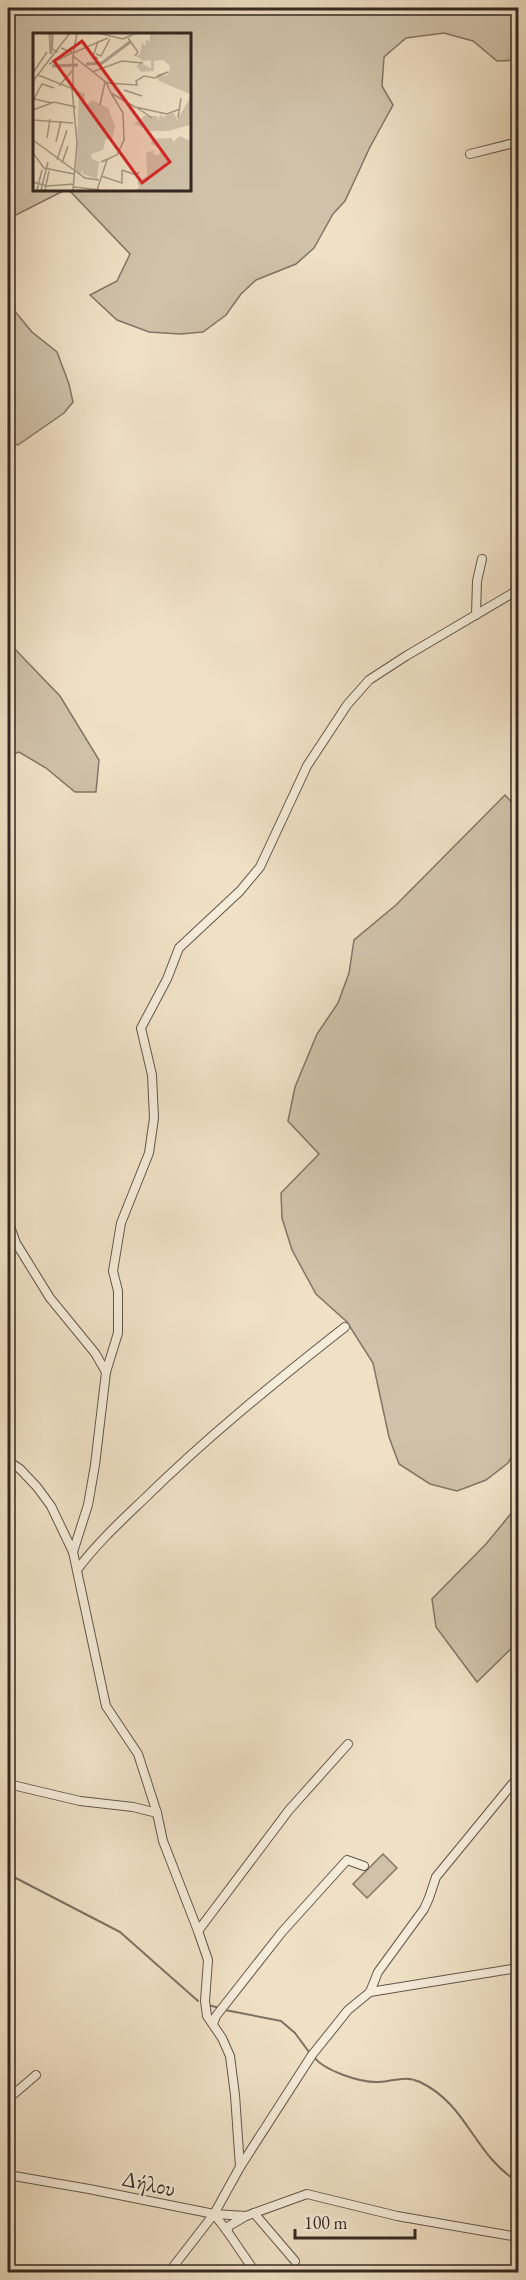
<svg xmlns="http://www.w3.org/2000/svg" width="526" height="2280" font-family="'EB Garamond',serif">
<rect width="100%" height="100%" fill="#f0e1c6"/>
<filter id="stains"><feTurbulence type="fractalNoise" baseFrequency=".00333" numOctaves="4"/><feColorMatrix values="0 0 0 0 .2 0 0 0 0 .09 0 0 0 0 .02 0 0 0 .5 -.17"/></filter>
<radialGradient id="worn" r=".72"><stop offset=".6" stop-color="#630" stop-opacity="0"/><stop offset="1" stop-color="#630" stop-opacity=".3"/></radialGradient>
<g fill="#d0c2aa" stroke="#827566" stroke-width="1.5">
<path d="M8 8H518V60L497 61 473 41 444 33 406 38 384 57 382 86 393 105 370 147 345 201 333 214 314 248 296 264 256 280 241 294 226 315 203 332 180 334 149 332 117 320 90 295 117 281 130 254 68 189H189V34H34V189H67L8 219Z"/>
<path d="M8 303 32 332 57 352 69 384 73 402 64 413 18 445 8 441Z"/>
<path d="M8 642 60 696 99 760 96 792H75L46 768 19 752 8 756Z"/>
<path d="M505 795 518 809V1446L508 1463 486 1480 457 1491 430 1484 399 1464 389 1437 373 1363 347 1322 316 1294 292 1250 282 1218 281 1193 319 1154 288 1121 295 1087 317 1034 338 1003 349 973 354 940 396 905Z"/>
<path d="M518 1505V1642L477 1682 436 1627 432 1599 486 1544Z"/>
<path d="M383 1854 397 1868 367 1898 353 1884Z"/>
</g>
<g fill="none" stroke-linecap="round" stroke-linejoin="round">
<g stroke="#7e7163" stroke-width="2">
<path d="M8 1874 120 1932 198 2001"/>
<path d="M208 2005 220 2008"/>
<path d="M225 2010 281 2021 295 2033 309 2052"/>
<path d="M313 2056C324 2071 361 2083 379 2082 394 2081 406 2075 420 2082 468 2105 473 2154 518 2182"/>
</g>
<defs>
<g id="minor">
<path d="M470 154 518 142"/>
<path d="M476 615 477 581 482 559"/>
<path d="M8 1221 16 1243 50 1298 95 1353 106 1372 95 1465 88 1505 73 1552"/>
<path d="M106 1372 118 1333V1291L113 1271 121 1223 149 1153 154 1118 152 1075 141 1028 167 979 179 948 240 891 260 867 307 766 347 705 369 680 406 656 518 590"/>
<path d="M8 1461 20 1469 37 1487 51 1506 73 1552 106 1706 138 1754 157 1813 163 1841 198 1931 208 1960 205 2001 207 2016 222 2038 230 2056 235 2095 240 2167 214 2214 169 2272"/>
<path d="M77 1570C96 1544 120 1522 143 1500 207 1437 275 1382 345 1327"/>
<path d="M8 1784 80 1801 133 1807 157 1813"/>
<path d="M198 1931 289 1810 348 1744"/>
<path d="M370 1992 518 1968"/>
<path d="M213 2024 216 2016 282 1932 347 1860 364 1866"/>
<path d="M8 2099 36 2075"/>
<path d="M240 2167 312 2055 348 2010 370 1992 378 1972 424 1909 429 1898 436 1877 518 1777"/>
<path d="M8 2175 89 2189 214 2214 227 2231 255 2272"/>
<path d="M254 2213 295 2261"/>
<path d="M214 2214 246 2216 307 2194 397 2216 518 2237"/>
<path d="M227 2231 229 2226 246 2216"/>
</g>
</defs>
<use href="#minor" stroke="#63564b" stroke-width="10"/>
<use href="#minor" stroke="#f5ecda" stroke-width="8"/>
</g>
<g text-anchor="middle" stroke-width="4.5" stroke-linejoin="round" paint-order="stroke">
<g font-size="22" fill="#342822" stroke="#f5ecda">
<text transform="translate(149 2183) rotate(12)" y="8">Δήλου</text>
</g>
</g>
<g transform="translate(33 33)">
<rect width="158" height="158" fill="#f0e1c6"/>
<path d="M117 0H157V61L126 48 124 44 135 42 137 33 130 27 121 28V38L108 39 103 33 107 30 118 35V27L110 28 103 23 107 21 109 9 112 13 113 7 117 8ZM46 58 52 61V73L59 67 75 75 82 93 79 107 73 106 70 117 58 121 59 126 66 129 64 146 50 141V137L47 141 43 139ZM157 65V92L135 98H118L101 91 111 83H124L125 87 128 80 129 84 141 80 144 87ZM147 103 157 108V157H101L106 155 104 149 114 143 113 120 121 117 120 121 126 122 129 116 118 111 119 106 139 105 140 109Z" fill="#d0c2aa"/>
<path fill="none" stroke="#b0a28e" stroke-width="3" d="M17 0 18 21M53 31 69 30 97 9M19 33 45 32"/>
<path fill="none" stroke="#a59784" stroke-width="1.5" d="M20 0 19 16 25 19M44 0 40 23 74 50 104 52 103 48 111 43 122 45 135 39 124 43M65 0 90 6 103 0M95 5 105 19 102 23M28 15 40 20 75 5M63 21 68 23 77 6M65 25 60 24 65 8M16 31 39 20M59 39 89 28 110 30M0 40 14 19M5 42 40 56V23M0 48 37 0M73 49 78 60 102 74 134 81 147 76M26 53 39 38M39 56 44 110 40 157M91 57 109 63M19 70 1 66 9 51 21 55M67 72 72 49M103 74 119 85M0 77 21 69 43 74M145 85 148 65M0 87 40 90M14 105 17 86M0 107 52 145 66 147M23 109 28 88M0 120 11 135 41 141M24 127 34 97M68 129 84 122 91 107 90 80 78 60M29 130 35 113M89 137 103 142 106 139M68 143 89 150V137M0 149 14 153 41 151M41 154 67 157M4 157 9 137M8 157 15 129M12 157 16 138M64 157 74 127"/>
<path fill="#d62828" fill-opacity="0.15" stroke="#d62828" stroke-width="3" d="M49 8 137 129 109 150 21 28Z"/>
<rect width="158" height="158" fill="none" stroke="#342822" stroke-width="3"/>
</g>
<rect width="526" height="2280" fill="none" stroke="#f0e1c6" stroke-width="30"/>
<rect x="9" y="9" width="508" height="2262" fill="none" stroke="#342822" stroke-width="3"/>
<rect x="15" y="15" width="496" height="2250" fill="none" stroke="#342822" stroke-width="1.5"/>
<path d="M295 2229v9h120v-9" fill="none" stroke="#342822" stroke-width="3"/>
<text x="304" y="2229" font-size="18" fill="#342822" stroke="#f5ecda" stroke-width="4.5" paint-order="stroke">100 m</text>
<rect width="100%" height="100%" filter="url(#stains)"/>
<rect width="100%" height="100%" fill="url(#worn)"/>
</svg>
